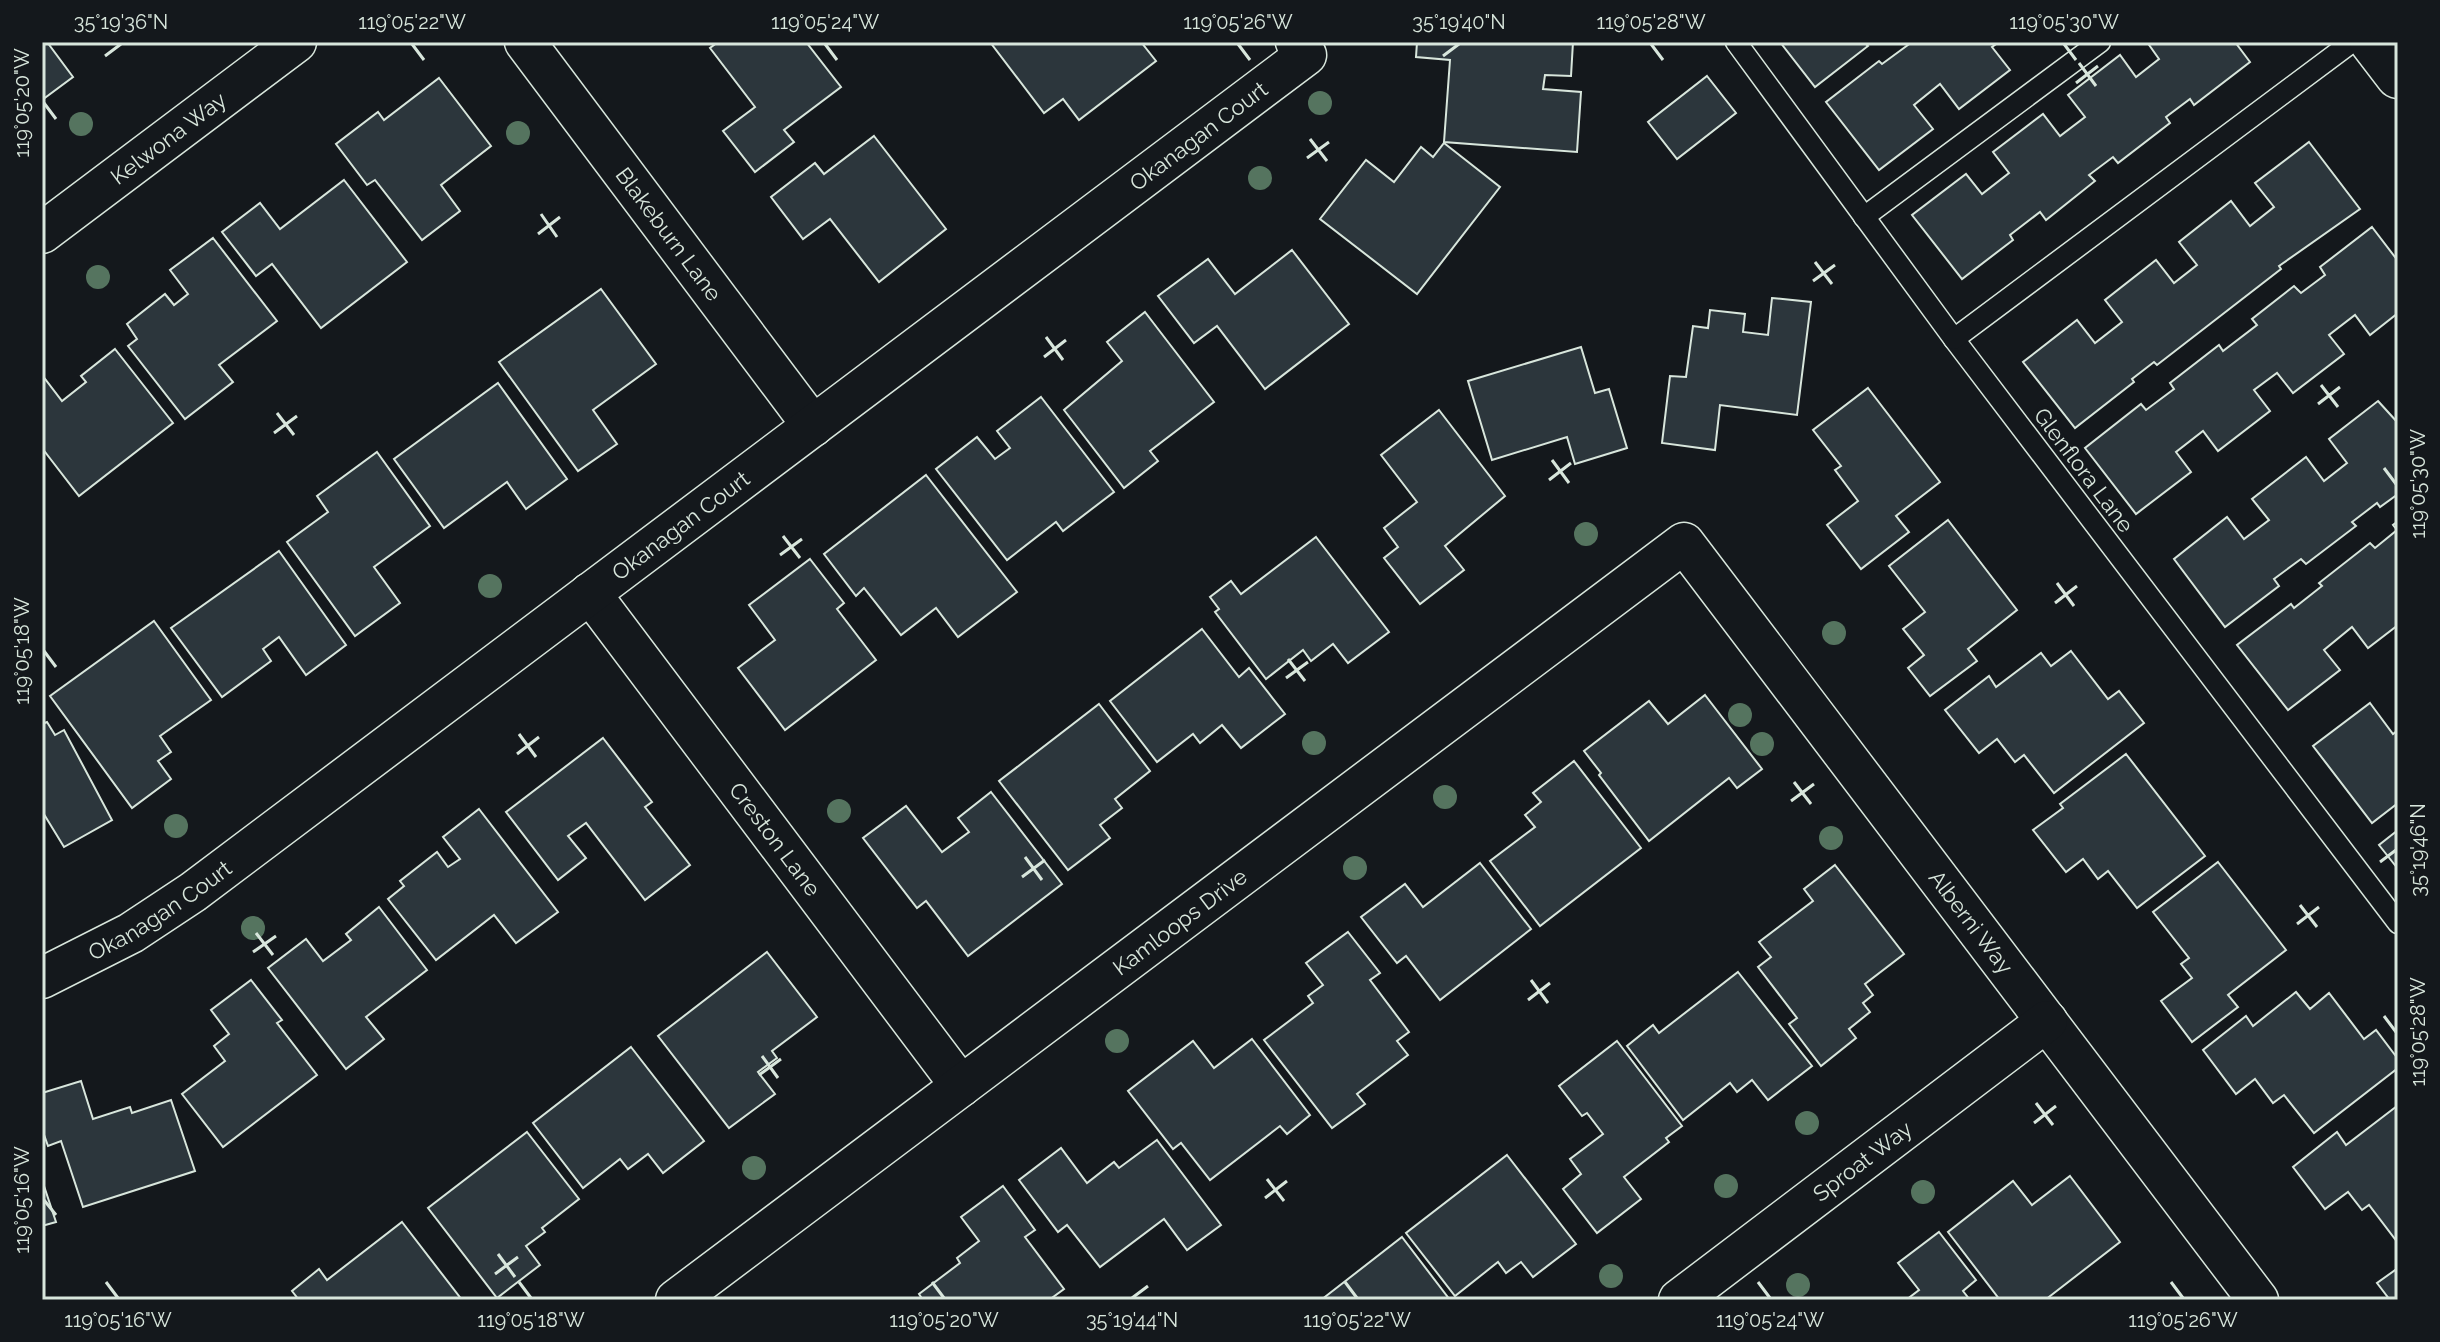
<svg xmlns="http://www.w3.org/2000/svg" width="2440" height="1342" font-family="Raleway,sans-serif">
<rect width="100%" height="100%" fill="#14181c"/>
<g fill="#2c363c" stroke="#d8e6dc" stroke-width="2">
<path d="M42 42H47L73 77 42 100Z"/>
<path d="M718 42H806L841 87 784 130 794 142 755 172 723 131 755 107 710 48Z"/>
<path d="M990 42H1141L1156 61 1079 120 1063 99 1044 113Z"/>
<path d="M1417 42H1573L1571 76 1545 75 1543 89 1581 92 1577 152 1444 142 1450 60 1416 57Z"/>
<path d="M1780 42H1864L1868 46 1815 87Z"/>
<path d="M1912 42H1999L1992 47 2010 70 1959 109 1940 84 1914 105 1933 129 1879 170 1826 102 1879 61 1882 64Z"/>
<path d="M2147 42H2235L2250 62 2194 105 2190 99 2166 117 2170 123 2118 163 2113 157 2089 175 2095 181 2046 220 2040 212 2010 235 2013 240 1962 279 1912 215 1966 174 1982 194 2009 173 1993 152 2043 114 2060 136 2085 117 2068 95 2120 55 2136 77 2159 59Z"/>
<path d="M1707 76 1736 113 1677 159 1648 122Z"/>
<path d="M439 78 491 146 441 185 460 211 422 240 375 180 367 185 336 144 378 112 384 120Z"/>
<path d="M874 136 946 229 879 282 830 219 803 239 771 197 815 163 824 174Z"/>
<path d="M2309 142 2360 209 2279 266 2281 269 2157 365 2154 362 2132 379 2134 382 2075 428 2023 362 2077 320 2095 343 2122 322 2105 300 2156 260 2174 283 2197 265 2179 242 2231 201 2250 226 2274 207 2255 183Z"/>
<path d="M1444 143 1500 187 1417 294 1320 219 1366 160 1394 182 1421 147 1433 157Z"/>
<path d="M344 180 407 262 321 328 272 264 256 276 222 232 260 203 280 229Z"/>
<path d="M2372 227 2398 261V313L2370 335 2355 315 2329 335 2344 354 2293 393 2277 373 2254 390 2270 411 2218 451 2203 431 2176 452 2191 472 2136 514 2085 448 2141 404 2146 410 2174 389 2170 383 2219 345 2223 351 2257 325 2252 319 2294 286 2301 293 2325 275 2320 267Z"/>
<path d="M213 238 277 321 219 365 233 382 185 419 128 346 137 339 127 324 165 294 174 305 188 294 170 270Z"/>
<path d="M1292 250 1349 324 1265 389 1217 326 1194 343 1158 296 1208 259 1235 294Z"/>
<path d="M601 289 656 364 593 410 617 444 578 471 499 362Z"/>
<path d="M1772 298 1811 302 1797 415 1720 405 1715 450 1662 443 1670 376 1686 377 1693 326 1708 328 1710 310 1745 314 1743 332 1768 335Z"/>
<path d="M1145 312 1214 402 1150 451 1158 461 1124 488 1064 410 1122 361 1107 342Z"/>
<path d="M1581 347 1595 393 1609 389 1627 448 1575 464 1567 437 1492 460 1468 381Z"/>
<path d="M115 349 173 423 79 496 42 448V375L62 401 86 382 81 376Z"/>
<path d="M498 383 567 479 526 509 507 482 444 528 394 459Z"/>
<path d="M1868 388 1940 482 1896 516 1909 532 1861 569 1827 525 1858 501 1835 470 1841 466 1813 430Z"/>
<path d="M1041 397 1114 492 1063 531 1056 522 1007 560 936 469 977 437 995 459 1010 448 997 431Z"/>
<path d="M2378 401 2398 423V494L2380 507 2377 503 2352 522 2356 526 2306 564 2301 559 2274 579 2279 586 2225 627 2174 559 2227 517 2244 539 2269 520 2252 499 2306 457 2324 481 2347 463 2329 439Z"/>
<path d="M1439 410 1505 496 1445 546 1464 570 1420 604 1384 558 1398 547 1384 528 1417 502 1381 455Z"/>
<path d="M377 452 430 526 374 567 400 603 355 636 287 542 328 512 317 496Z"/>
<path d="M926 475 1017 592 958 637 936 608 901 635 864 588 856 596 824 554Z"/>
<path d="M1948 520 2017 610 1968 649 1977 661 1930 696 1908 668 1924 655 1903 629 1925 612 1889 566Z"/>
<path d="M2398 521V625L2368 648 2352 627 2324 650 2340 670 2288 710 2237 645 2291 604 2294 608 2322 586 2319 583 2370 543 2375 548 2397 530 2393 525Z"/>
<path d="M1316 537 1389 632 1348 663 1333 644 1311 661 1303 650 1266 679 1215 612 1219 609 1210 597 1231 581 1241 594Z"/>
<path d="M279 551 346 645 306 675 279 637 263 649 271 661 222 697 171 628Z"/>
<path d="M810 559 844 603 837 609 876 660 785 730 738 668 775 640 749 605Z"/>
<path d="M154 621 211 700 160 736 171 752 158 761 171 779 132 808 50 696Z"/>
<path d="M1202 629 1239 677 1249 668 1285 714 1241 748 1222 725 1200 743 1193 734 1157 762 1110 701Z"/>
<path d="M2071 651 2108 699 2119 691 2144 723 2054 793 2024 755 2015 762 1997 739 1979 753 1945 710 1989 676 1996 687 2041 653 2051 666Z"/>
<path d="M1705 695 1762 769 1737 788 1729 778 1649 841 1599 775 1601 773 1584 751 1649 701 1668 724Z"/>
<path d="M2370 703 2393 734 2398 730V803L2372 823 2313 746Z"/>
<path d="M1099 704 1150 771 1115 799 1122 808 1100 825 1110 838 1068 870 999 781Z"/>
<path d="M47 722 55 735 64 730 112 820 64 847 42 811V724Z"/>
<path d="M603 738 652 802 645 807 690 865 645 900 586 823 568 836 586 858 558 880 506 812Z"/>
<path d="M2126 754 2205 856 2137 908 2108 871 2098 879 2083 859 2066 872 2033 830 2063 808 2060 804Z"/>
<path d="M1574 761 1641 848 1540 926 1490 861 1535 827 1525 815 1541 802 1533 793Z"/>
<path d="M991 792 1062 884 968 956 926 901 917 908 863 838 906 806 942 852 969 832 958 818Z"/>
<path d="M479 809 558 912 516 943 494 915 436 960 388 899 404 886 400 881 437 852 448 867 460 859 443 837Z"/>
<path d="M2398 830V869L2379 845Z"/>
<path d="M2218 862 2286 950 2228 995 2238 1007 2192 1042 2161 1001 2192 978 2181 964 2189 958 2153 912Z"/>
<path d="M1480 863 1531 929 1440 1000 1406 956 1397 963 1361 917 1405 884 1423 907Z"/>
<path d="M1835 865 1904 954 1865 984 1873 995 1863 1003 1870 1012 1849 1029 1856 1038 1821 1066 1789 1024 1797 1018 1758 967 1771 957 1759 942 1813 901 1804 889Z"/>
<path d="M379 907 427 970 366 1017 384 1039 346 1069 268 968 306 939 323 961 351 940 346 934Z"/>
<path d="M1348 932 1380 973 1370 980 1409 1032 1397 1041 1408 1055 1357 1094 1365 1104 1332 1128 1264 1040 1313 1003 1308 996 1323 985 1306 963Z"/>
<path d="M767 952 817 1017 772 1051 777 1058 758 1072 775 1094 729 1128 658 1036Z"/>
<path d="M1738 972 1812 1066 1768 1100 1752 1080 1737 1092 1730 1083 1683 1120 1627 1046 1653 1025 1659 1033Z"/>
<path d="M251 980 282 1020 277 1023 317 1075 223 1147 182 1094 225 1061 214 1046 229 1034 211 1010Z"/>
<path d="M2296 992 2310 1009 2329 993 2364 1039 2376 1030 2398 1059V1068L2314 1133 2284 1095 2273 1103 2255 1079 2236 1094 2203 1050 2246 1016 2253 1026Z"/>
<path d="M1252 1039 1310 1115 1287 1134 1280 1126 1210 1180 1181 1143 1173 1149 1128 1091 1193 1041 1214 1068Z"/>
<path d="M1617 1041 1682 1126 1666 1138 1669 1142 1624 1177 1641 1199 1597 1233 1563 1189 1581 1174 1570 1159 1603 1134 1587 1113 1582 1116 1559 1086Z"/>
<path d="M631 1047 704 1141 663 1173 648 1154 628 1169 620 1159 583 1188 533 1123Z"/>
<path d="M81 1081 93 1119 130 1107 132 1113 171 1100 195 1171 83 1207 61 1141 48 1146 42 1129V1093Z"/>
<path d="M2397 1106 2398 1108V1243L2369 1205 2362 1210 2348 1192 2325 1209 2293 1167 2337 1132 2346 1145Z"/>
<path d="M527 1132 579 1199 542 1228 545 1232 526 1246 540 1265 497 1298 428 1208Z"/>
<path d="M1157 1140 1221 1225 1187 1250 1164 1219 1100 1267 1067 1225 1058 1232 1019 1180 1061 1148 1087 1183 1114 1162 1119 1168Z"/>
<path d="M1507 1155 1576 1244 1533 1277 1521 1262 1506 1273 1498 1262 1455 1296 1406 1233Z"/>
<path d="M2070 1176 2120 1242 2045 1300H2000L1948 1232 2013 1181 2032 1205Z"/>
<path d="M42 1180 56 1222 42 1226Z"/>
<path d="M1003 1186 1035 1230 1025 1237 1064 1289 1049 1300H923L919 1294 960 1263 957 1258 979 1241 961 1217Z"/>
<path d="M402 1222 462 1300H299L292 1291 319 1269 327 1280Z"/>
<path d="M1939 1232 1976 1280 1963 1291 1970 1300H1906L1919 1290 1898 1263Z"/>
<path d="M1402 1237 1450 1300H1321Z"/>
<path d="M2398 1268V1300H2390L2377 1283Z"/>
</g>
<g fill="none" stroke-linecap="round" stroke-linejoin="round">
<defs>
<g id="lane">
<path d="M1736 42 1954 339 2398 923"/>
<path d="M1864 217 2100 42"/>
<path d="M1954 339 2352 42"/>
</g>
<g id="street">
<path id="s1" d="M525 42 813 426"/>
<path id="s2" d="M42 233 296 42"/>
<path id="s3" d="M590 593 961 1086"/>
<path id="s4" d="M42 978 131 933 193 892 1306 55 1296 42"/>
<path id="s5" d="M676 1300 1684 543 2258 1300"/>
<path id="s6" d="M1679 1300 2047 1021"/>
</g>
<path id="secondary" d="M2372 42 2398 76"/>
</defs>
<use href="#lane" stroke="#d8e6dc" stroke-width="23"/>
<use href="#street" stroke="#d8e6dc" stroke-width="43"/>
<use href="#secondary" stroke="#d8e6dc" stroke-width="47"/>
<use href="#lane" stroke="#14181c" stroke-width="20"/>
<use href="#street" stroke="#14181c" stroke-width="40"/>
<use href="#secondary" stroke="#14181c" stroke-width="44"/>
</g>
<g fill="#55745f">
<circle cx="1320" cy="103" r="12"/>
<circle cx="81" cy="124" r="12"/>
<circle cx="518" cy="133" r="12"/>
<circle cx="1260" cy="178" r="12"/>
<circle cx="98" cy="277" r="12"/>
<circle cx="1586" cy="534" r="12"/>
<circle cx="490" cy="586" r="12"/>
<circle cx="1834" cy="633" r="12"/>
<circle cx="1740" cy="715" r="12"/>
<circle cx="1314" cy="743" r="12"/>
<circle cx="1762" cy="744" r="12"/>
<circle cx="1445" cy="797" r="12"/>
<circle cx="839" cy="811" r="12"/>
<circle cx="176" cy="826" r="12"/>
<circle cx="1831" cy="838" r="12"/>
<circle cx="1355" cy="868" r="12"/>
<circle cx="253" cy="928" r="12"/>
<circle cx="1117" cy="1041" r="12"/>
<circle cx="1807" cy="1123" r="12"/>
<circle cx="754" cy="1168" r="12"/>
<circle cx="1726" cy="1186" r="12"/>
<circle cx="1923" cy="1192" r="12"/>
<circle cx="1611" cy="1276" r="12"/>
<circle cx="1798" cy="1285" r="12"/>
</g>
<path fill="none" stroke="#d8e6dc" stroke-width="3" d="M412 44 424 60M825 44 837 60M1238 44 1250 60M1651 44 1663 60M2064 44 2076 60M105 56 121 44M1443 56 1459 44M2079 63 2096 86M2076 83 2098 66M44 103 56 119M1310 139 1327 161M1307 158 1329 142M541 214 557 237M538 234 560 217M1815 262 1832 284M1813 281 1835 265M1046 337 1063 360M1044 357 1066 340M2321 385 2338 407M2318 404 2340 387M277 413 294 435M274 433 297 416M1552 460 1569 483M2384 468 2396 484M1549 480 1571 463M783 536 800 558M780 555 802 539M2057 583 2074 606M2055 603 2077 586M44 651 56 667M1288 659 1305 681M1286 678 1308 662M519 734 536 757M517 754 539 737M1794 782 1811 804M1791 801 1814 784M1025 857 1042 880M2380 862 2396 850M1022 877 1045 860M2300 905 2317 927M2297 924 2319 907M256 933 273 955M253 952 276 936M1531 980 1548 1003M1528 1000 1550 983M2384 1016 2396 1032M762 1056 778 1078M759 1075 781 1059M2036 1103 2053 1125M2034 1123 2056 1106M1267 1179 1284 1201M1265 1198 1287 1181M44 1200 56 1215M498 1254 515 1277M495 1274 518 1257M106 1282 118 1298M519 1282 531 1298M932 1282 944 1298M1345 1282 1357 1298M1758 1282 1770 1298M2171 1282 2183 1298M1132 1298 1148 1286"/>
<g text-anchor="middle" stroke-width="6" stroke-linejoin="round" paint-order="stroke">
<g font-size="22" fill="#d8e6dc" stroke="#14181c">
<text dy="8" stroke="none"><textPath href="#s4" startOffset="1432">Okanagan Court</textPath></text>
<text dy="8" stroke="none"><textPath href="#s2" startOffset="158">Kelwona Way</textPath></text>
<text dy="8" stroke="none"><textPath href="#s1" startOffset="240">Blakeburn Lane</textPath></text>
<text transform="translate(2084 470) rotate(53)" y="8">Glenflora Lane</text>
<text dy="8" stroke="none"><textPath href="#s4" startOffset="784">Okanagan Court</textPath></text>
<text dy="8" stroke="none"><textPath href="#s3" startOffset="308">Creston Lane</textPath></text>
<text dy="8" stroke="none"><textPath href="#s4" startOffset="136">Okanagan Court</textPath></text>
<text dy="8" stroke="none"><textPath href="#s5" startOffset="630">Kamloops Drive</textPath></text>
<text dy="8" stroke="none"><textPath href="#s5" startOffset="1736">Alberni Way</textPath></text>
<text dy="8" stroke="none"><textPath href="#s6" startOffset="230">Sproat Way</textPath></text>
</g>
</g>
<rect width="2440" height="1342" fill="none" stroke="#14181c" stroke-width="88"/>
<rect x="44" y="44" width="2352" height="1254" fill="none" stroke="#d8e6dc" stroke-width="3"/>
<g font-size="20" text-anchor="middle" fill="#d8e6dc">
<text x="121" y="29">35°19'36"N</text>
<text x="412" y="29">119°05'22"W</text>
<text x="825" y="29">119°05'24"W</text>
<text x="1238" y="29">119°05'26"W</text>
<text x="1459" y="29">35°19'40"N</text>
<text x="1651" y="29">119°05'28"W</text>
<text x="2064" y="29">119°05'30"W</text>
<text transform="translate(22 103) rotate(-90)" y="7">119°05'20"W</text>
<text transform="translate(2418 484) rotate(-90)" y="7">119°05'30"W</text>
<text transform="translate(22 651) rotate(-90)" y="7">119°05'18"W</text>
<text transform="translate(2418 850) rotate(-90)" y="7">35°19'46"N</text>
<text transform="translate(2418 1032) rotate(-90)" y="7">119°05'28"W</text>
<text transform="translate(22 1200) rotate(-90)" y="7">119°05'16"W</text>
<text x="118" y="1327">119°05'16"W</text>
<text x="531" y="1327">119°05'18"W</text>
<text x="944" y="1327">119°05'20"W</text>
<text x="1132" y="1327">35°19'44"N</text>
<text x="1357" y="1327">119°05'22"W</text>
<text x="1770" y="1327">119°05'24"W</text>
<text x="2183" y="1327">119°05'26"W</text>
</g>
</svg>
